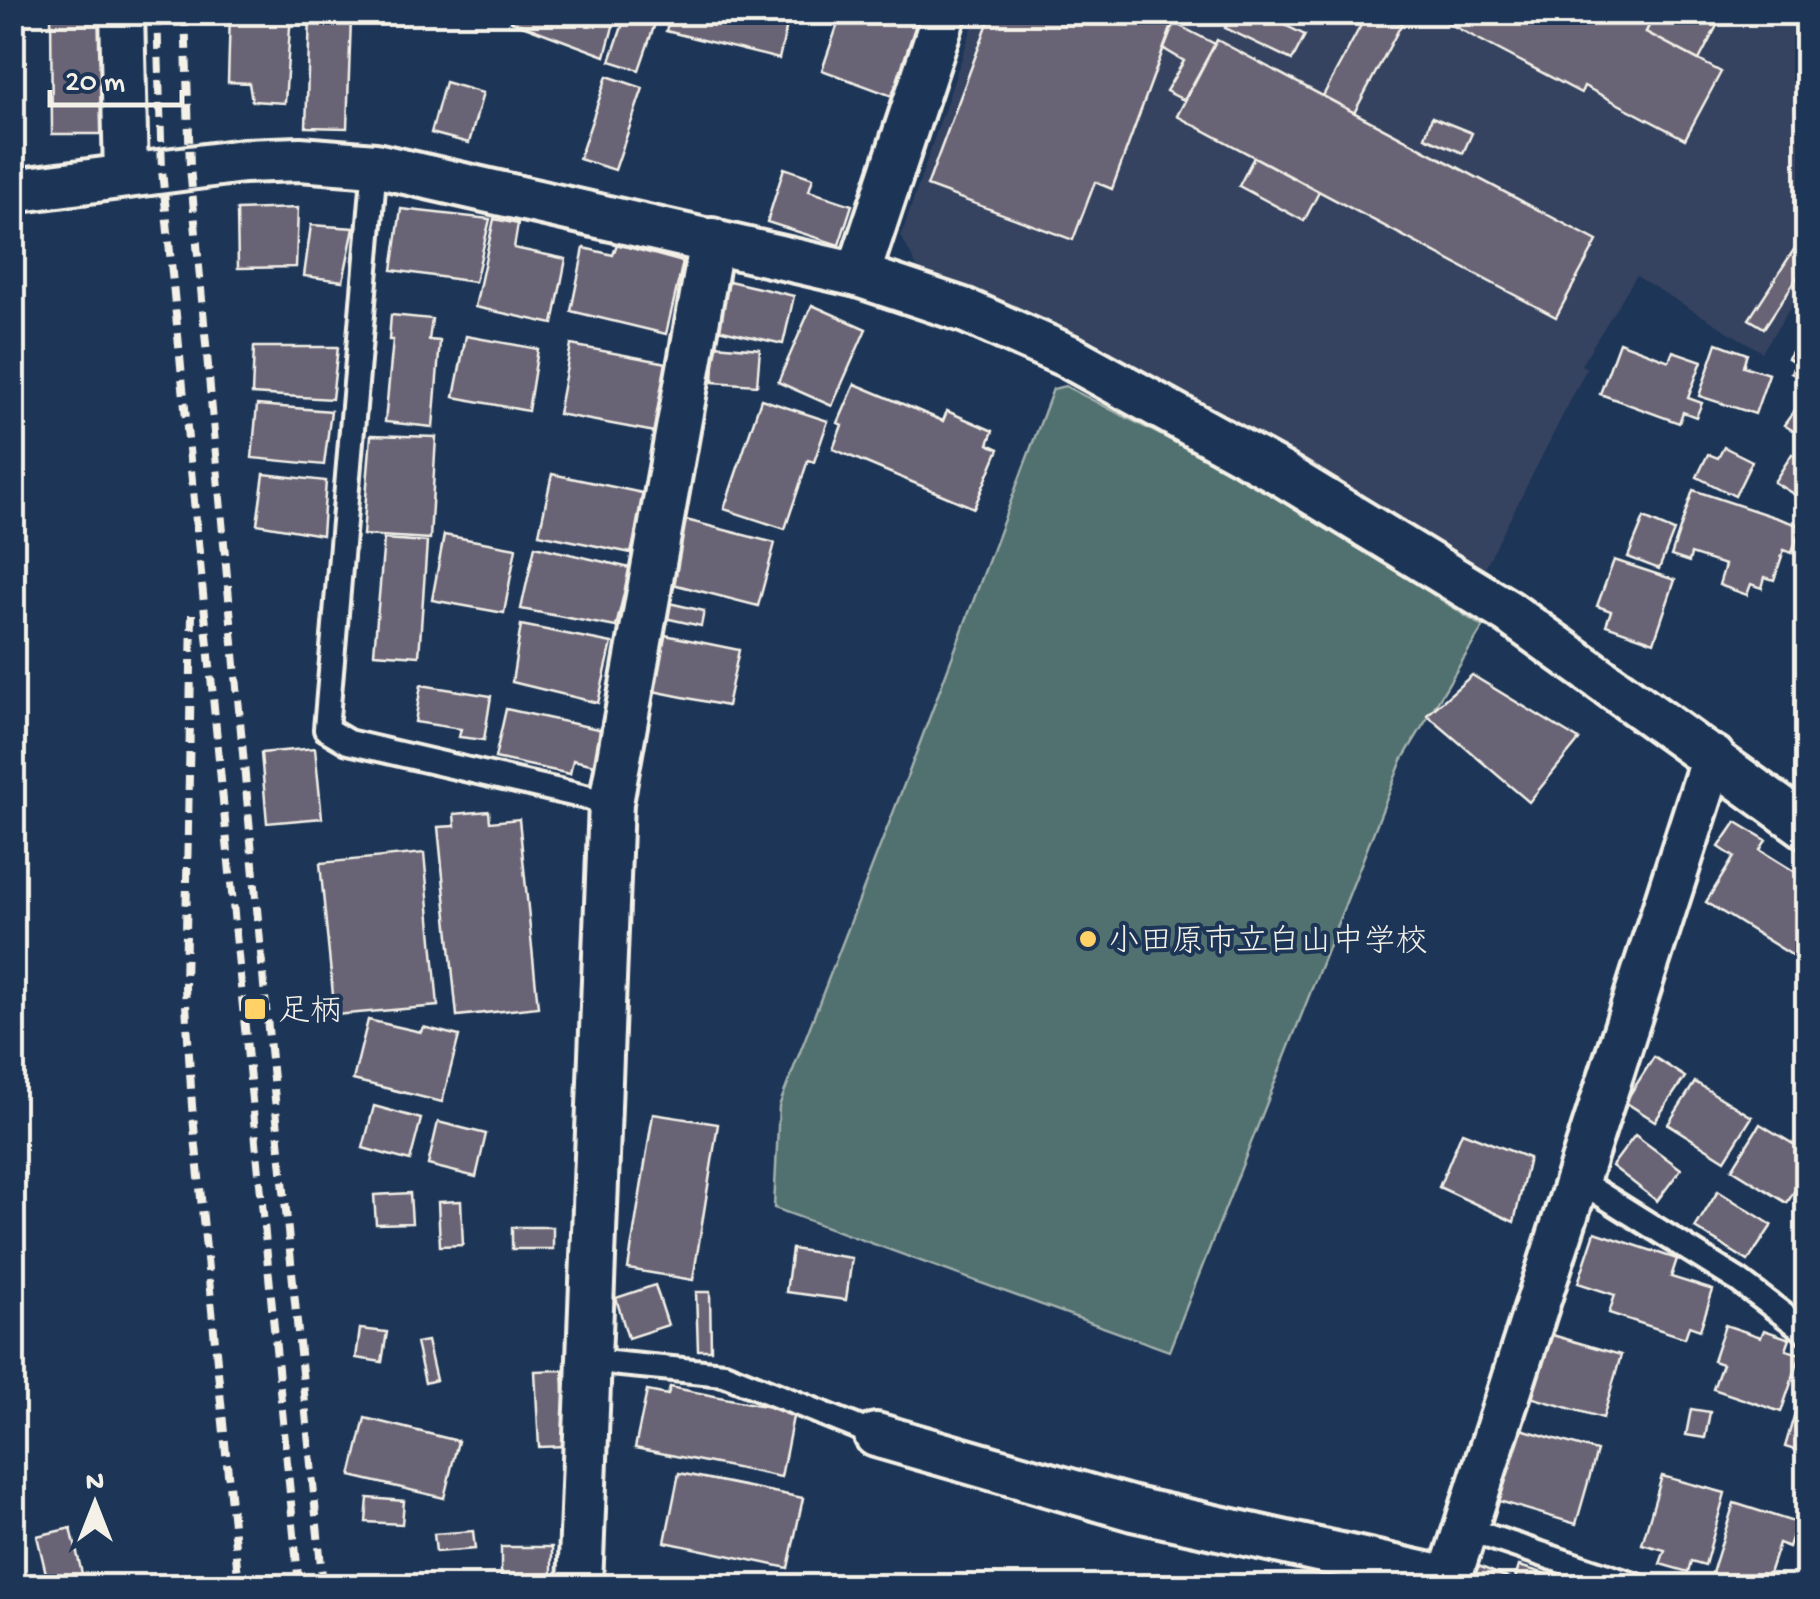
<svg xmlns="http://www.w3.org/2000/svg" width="1820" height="1599" font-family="'Gochi Hand','Klee One',sans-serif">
<rect width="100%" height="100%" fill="#1d3557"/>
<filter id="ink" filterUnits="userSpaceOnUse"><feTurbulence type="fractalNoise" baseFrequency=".01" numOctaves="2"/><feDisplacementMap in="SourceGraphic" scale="20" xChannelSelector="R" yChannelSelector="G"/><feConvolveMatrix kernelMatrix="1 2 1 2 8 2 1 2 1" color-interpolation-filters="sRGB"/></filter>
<g filter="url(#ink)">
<path fill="#344360" d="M977 13H1807V282L1762 352 1636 276 1581 365 1587 368 1485 568 1089 338 917 267 901 236Z"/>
<path fill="#51706f" stroke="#a2b0ac" stroke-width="2.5" d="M1065 386 1287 500 1483 627 1402 760 1169 1351 774 1208 779 1106 909 772 1053 389Z"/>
<g fill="#696476" stroke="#f4f1e8" stroke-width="2.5">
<path d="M12 12H19L23 128H12Z"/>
<path d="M51 12H117V134H52Z"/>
<path d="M230 12H291L285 103 252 101 249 83 228 82Z"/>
<path d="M514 12H617L605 56 511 21Z"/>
<path d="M627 12H659L639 70 610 61Z"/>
<path d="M671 12H790L779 59 666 31Z"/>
<path d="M842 12H922L892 96 822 70Z"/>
<path d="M992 12H1177L1112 189 1095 182 1073 240 927 186Z"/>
<path d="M1232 12H1258L1305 35 1292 60 1225 28Z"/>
<path d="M1368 12H1408L1354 113 1323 96Z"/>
<path d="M1427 12H1652L1655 14 1646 32 1721 72 1685 139 1584 86 1581 93Z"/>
<path d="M1652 12H1724L1699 60 1646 32 1655 14Z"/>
<path d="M310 17 351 19 347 128 306 127Z"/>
<path d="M1174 23 1215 44 1184 100 1166 91 1184 61 1164 49Z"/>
<path d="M1217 40 1597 241 1556 317 1177 116Z"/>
<path d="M607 76 643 88 615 170 579 159Z"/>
<path d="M445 82 483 93 469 143 431 133Z"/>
<path d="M1432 117 1472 133 1463 153 1425 137Z"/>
<path d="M1254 157 1319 192 1304 221 1239 186Z"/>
<path d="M784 168 813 178 809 191 852 205 839 245 767 222Z"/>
<path d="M298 208 296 267 238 268 237 210Z"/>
<path d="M401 209 490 219 475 282 392 270Z"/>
<path d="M494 219 518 224 514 248 566 259 553 324 475 307Z"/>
<path d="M311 225 354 228 343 281 304 276Z"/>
<path d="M1808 228V261L1764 328 1749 319Z"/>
<path d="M617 244 683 262 666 334 571 311 584 248 613 255Z"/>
<path d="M729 281 794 296 783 344 718 329Z"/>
<path d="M812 305 866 329 832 406 778 382Z"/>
<path d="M391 315 432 319 429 340 440 341 433 427 385 422 393 340H389Z"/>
<path d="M1808 327V382L1791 372 1796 363 1788 358Z"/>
<path d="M466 336 538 349 528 411 454 397Z"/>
<path d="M1619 342 1669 361 1673 351 1702 361 1688 398 1702 403 1696 417 1683 412 1679 423 1600 394Z"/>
<path d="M1717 343 1747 354 1743 366 1769 374 1755 414 1699 396Z"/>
<path d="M571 345 667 363 655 432 558 414Z"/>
<path d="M715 345 760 349 757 385 713 382Z"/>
<path d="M254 347H338L332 399 252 394Z"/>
<path d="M855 384 943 421 947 411 993 431 988 444 999 449 974 508 833 449 842 425 838 423Z"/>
<path d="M761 399 828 421 814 462 808 460 785 529 724 509Z"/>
<path d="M257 405 331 411 324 465 252 458Z"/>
<path d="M1797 407 1808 413V440L1784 425Z"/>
<path d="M371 435 436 437 430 539 363 535Z"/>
<path d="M1724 447 1752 461 1735 496 1697 477 1708 454 1718 458Z"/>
<path d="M1792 454 1808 464V503L1774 482Z"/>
<path d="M264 474 326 481 322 535 257 524Z"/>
<path d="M552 474 647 494 631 553 539 534Z"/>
<path d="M1693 490 1801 526 1792 553 1784 550 1774 580 1765 577 1762 588 1751 584 1747 595 1719 585 1725 565 1691 554 1689 562 1671 556Z"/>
<path d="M1644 518 1674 531 1659 569 1628 557Z"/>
<path d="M686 520 775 543 758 606 669 583Z"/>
<path d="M444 535 516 548 504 613 432 600Z"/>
<path d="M384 539 427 542 419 656 374 653Z"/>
<path d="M535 546 630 568 616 627 521 609Z"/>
<path d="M1614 560 1675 580 1654 642 1606 625 1611 611 1597 606Z"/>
<path d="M669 603 704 611 701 626 665 618Z"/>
<path d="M521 625 612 643 598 703 512 682Z"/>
<path d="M665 635 739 650 727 706 653 691Z"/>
<path d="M1472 675 1579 740 1529 802 1427 715Z"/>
<path d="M421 685 491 696 484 740 459 737 461 729 415 722Z"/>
<path d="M506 709 607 731 599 766 573 760 570 774 495 758Z"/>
<path d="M315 748 322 818 267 823 261 753Z"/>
<path d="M489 811 490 822 519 819 538 1007 457 1016 438 827 455 826 454 814Z"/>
<path d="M1736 822 1766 840 1760 850 1808 880V965L1706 902 1734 857 1719 847Z"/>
<path d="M424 853 438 1006 335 1015 320 863Z"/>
<path d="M368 1020 421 1032 423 1027 459 1036 442 1102 353 1080Z"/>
<path d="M1654 1057 1685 1077 1655 1121 1625 1102Z"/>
<path d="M1695 1082 1752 1117 1725 1160 1668 1124Z"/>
<path d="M374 1106 421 1119 410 1161 363 1148Z"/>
<path d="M653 1114 718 1124 693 1280 628 1269Z"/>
<path d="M438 1122 486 1134 476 1177 428 1165Z"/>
<path d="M1760 1124 1808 1153V1169L1787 1203 1732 1169Z"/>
<path d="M1462 1132 1529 1158 1514 1222 1439 1187Z"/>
<path d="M1635 1135 1681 1169 1657 1201 1612 1166Z"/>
<path d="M1718 1191 1772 1225 1748 1261 1695 1228Z"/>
<path d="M410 1193 412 1223 376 1224 374 1195Z"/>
<path d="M461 1201 463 1245 440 1246 438 1202Z"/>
<rect x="512" y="1227" width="41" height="22"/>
<path d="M1595 1232 1677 1259 1671 1277 1713 1290 1700 1330 1689 1326 1685 1338 1609 1313 1615 1295 1578 1283Z"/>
<path d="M792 1249 852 1258 846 1300 786 1292Z"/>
<path d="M655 1285 668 1325 628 1338 616 1298Z"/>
<path d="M696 1292H710L711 1350H698Z"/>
<path d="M1725 1325 1761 1337 1764 1330 1790 1339 1786 1350 1801 1354 1781 1412 1713 1389 1722 1364 1713 1361Z"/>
<path d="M360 1329 387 1332 382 1362 356 1358Z"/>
<path d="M1549 1334 1621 1355 1603 1418 1530 1397Z"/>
<path d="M427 1341 436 1380 425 1383 416 1343Z"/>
<path d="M563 1370 567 1446 539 1447 535 1371Z"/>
<path d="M1807 1372H1808V1454L1785 1447Z"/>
<path d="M670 1387 794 1412 781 1477 635 1448 647 1391 668 1395Z"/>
<path d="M1691 1409 1710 1412 1705 1438 1686 1435Z"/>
<path d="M365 1418 458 1441 444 1498 351 1476Z"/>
<path d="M1521 1429 1597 1451 1576 1524 1499 1501Z"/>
<path d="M679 1473 803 1498 788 1568 665 1542Z"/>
<path d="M1662 1476 1725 1493 1705 1565 1691 1561 1688 1572 1660 1564 1665 1550 1642 1544Z"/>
<path d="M368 1498 404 1501 402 1524 366 1522Z"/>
<path d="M1734 1503 1797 1523 1789 1547 1779 1543 1767 1580 1757 1576 1754 1586H1708Z"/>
<path d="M71 1528 85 1586H49L37 1536Z"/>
<path d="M473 1531 475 1549 436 1552 434 1534Z"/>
<rect x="501" y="1547" width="51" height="31"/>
<path d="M1476 1565 1508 1578 1504 1586H1467Z"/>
<path d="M1519 1566 1543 1573 1539 1585 1544 1586H1513Z"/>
</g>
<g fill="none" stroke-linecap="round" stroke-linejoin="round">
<defs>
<g id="lane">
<path d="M375 165 326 729 348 742 611 803"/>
<path d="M1575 1178 1739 1281 1808 1333"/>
<path d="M590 1361 724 1374 876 1435"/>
<path d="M1466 1529 1637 1586"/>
</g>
<g id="street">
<path d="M122 12 126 175"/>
<path d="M12 191 243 161 300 159 375 165 858 275 966 311 1070 357 1282 474 1508 612 1808 828"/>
<path d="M858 275 945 12"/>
<path d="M876 1435 1133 1509 1449 1579"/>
<path d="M580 1586 611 803 712 240"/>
<path d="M1447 1586 1713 757"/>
</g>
</defs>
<use href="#lane" stroke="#f4f1e8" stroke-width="30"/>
<use href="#street" stroke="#f4f1e8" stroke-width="50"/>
<use href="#lane" stroke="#1d3557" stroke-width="22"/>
<use href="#street" stroke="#1d3557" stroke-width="42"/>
<g stroke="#f4f1e8" stroke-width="8" stroke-dasharray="15 8" stroke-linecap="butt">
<path d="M157 12 162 170 299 1586"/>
<path d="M185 12 190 167 266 1008 323 1586"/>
<path d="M192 614 185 987 192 1106 239 1586"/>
</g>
</g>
</g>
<g fill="#ffd166" stroke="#1d3557" stroke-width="4">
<circle cx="1088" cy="939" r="10"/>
<rect x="243" y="997" width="24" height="24" rx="5"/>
</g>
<g text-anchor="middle" stroke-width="8" stroke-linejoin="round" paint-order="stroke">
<g font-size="32" fill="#f4f1e8" stroke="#1d3557" text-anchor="start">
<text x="1108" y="950">小田原市立白山中学校</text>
<text x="278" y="1020">足柄</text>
</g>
</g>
<rect width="1820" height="1599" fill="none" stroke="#1d3557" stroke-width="50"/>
<rect x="25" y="25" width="1770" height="1549" fill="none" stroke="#f4f1e8" stroke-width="4" filter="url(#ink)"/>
<g transform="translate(95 1504)" stroke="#1d3557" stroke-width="8" paint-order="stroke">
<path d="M0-8L18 38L0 25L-18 38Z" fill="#f4f1e8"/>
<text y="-15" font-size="28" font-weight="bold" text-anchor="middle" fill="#f4f1e8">N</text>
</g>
<path d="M50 90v15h132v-15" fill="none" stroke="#f4f1e8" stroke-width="5"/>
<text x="65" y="90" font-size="30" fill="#f4f1e8" stroke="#1d3557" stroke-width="8" paint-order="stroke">20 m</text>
</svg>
